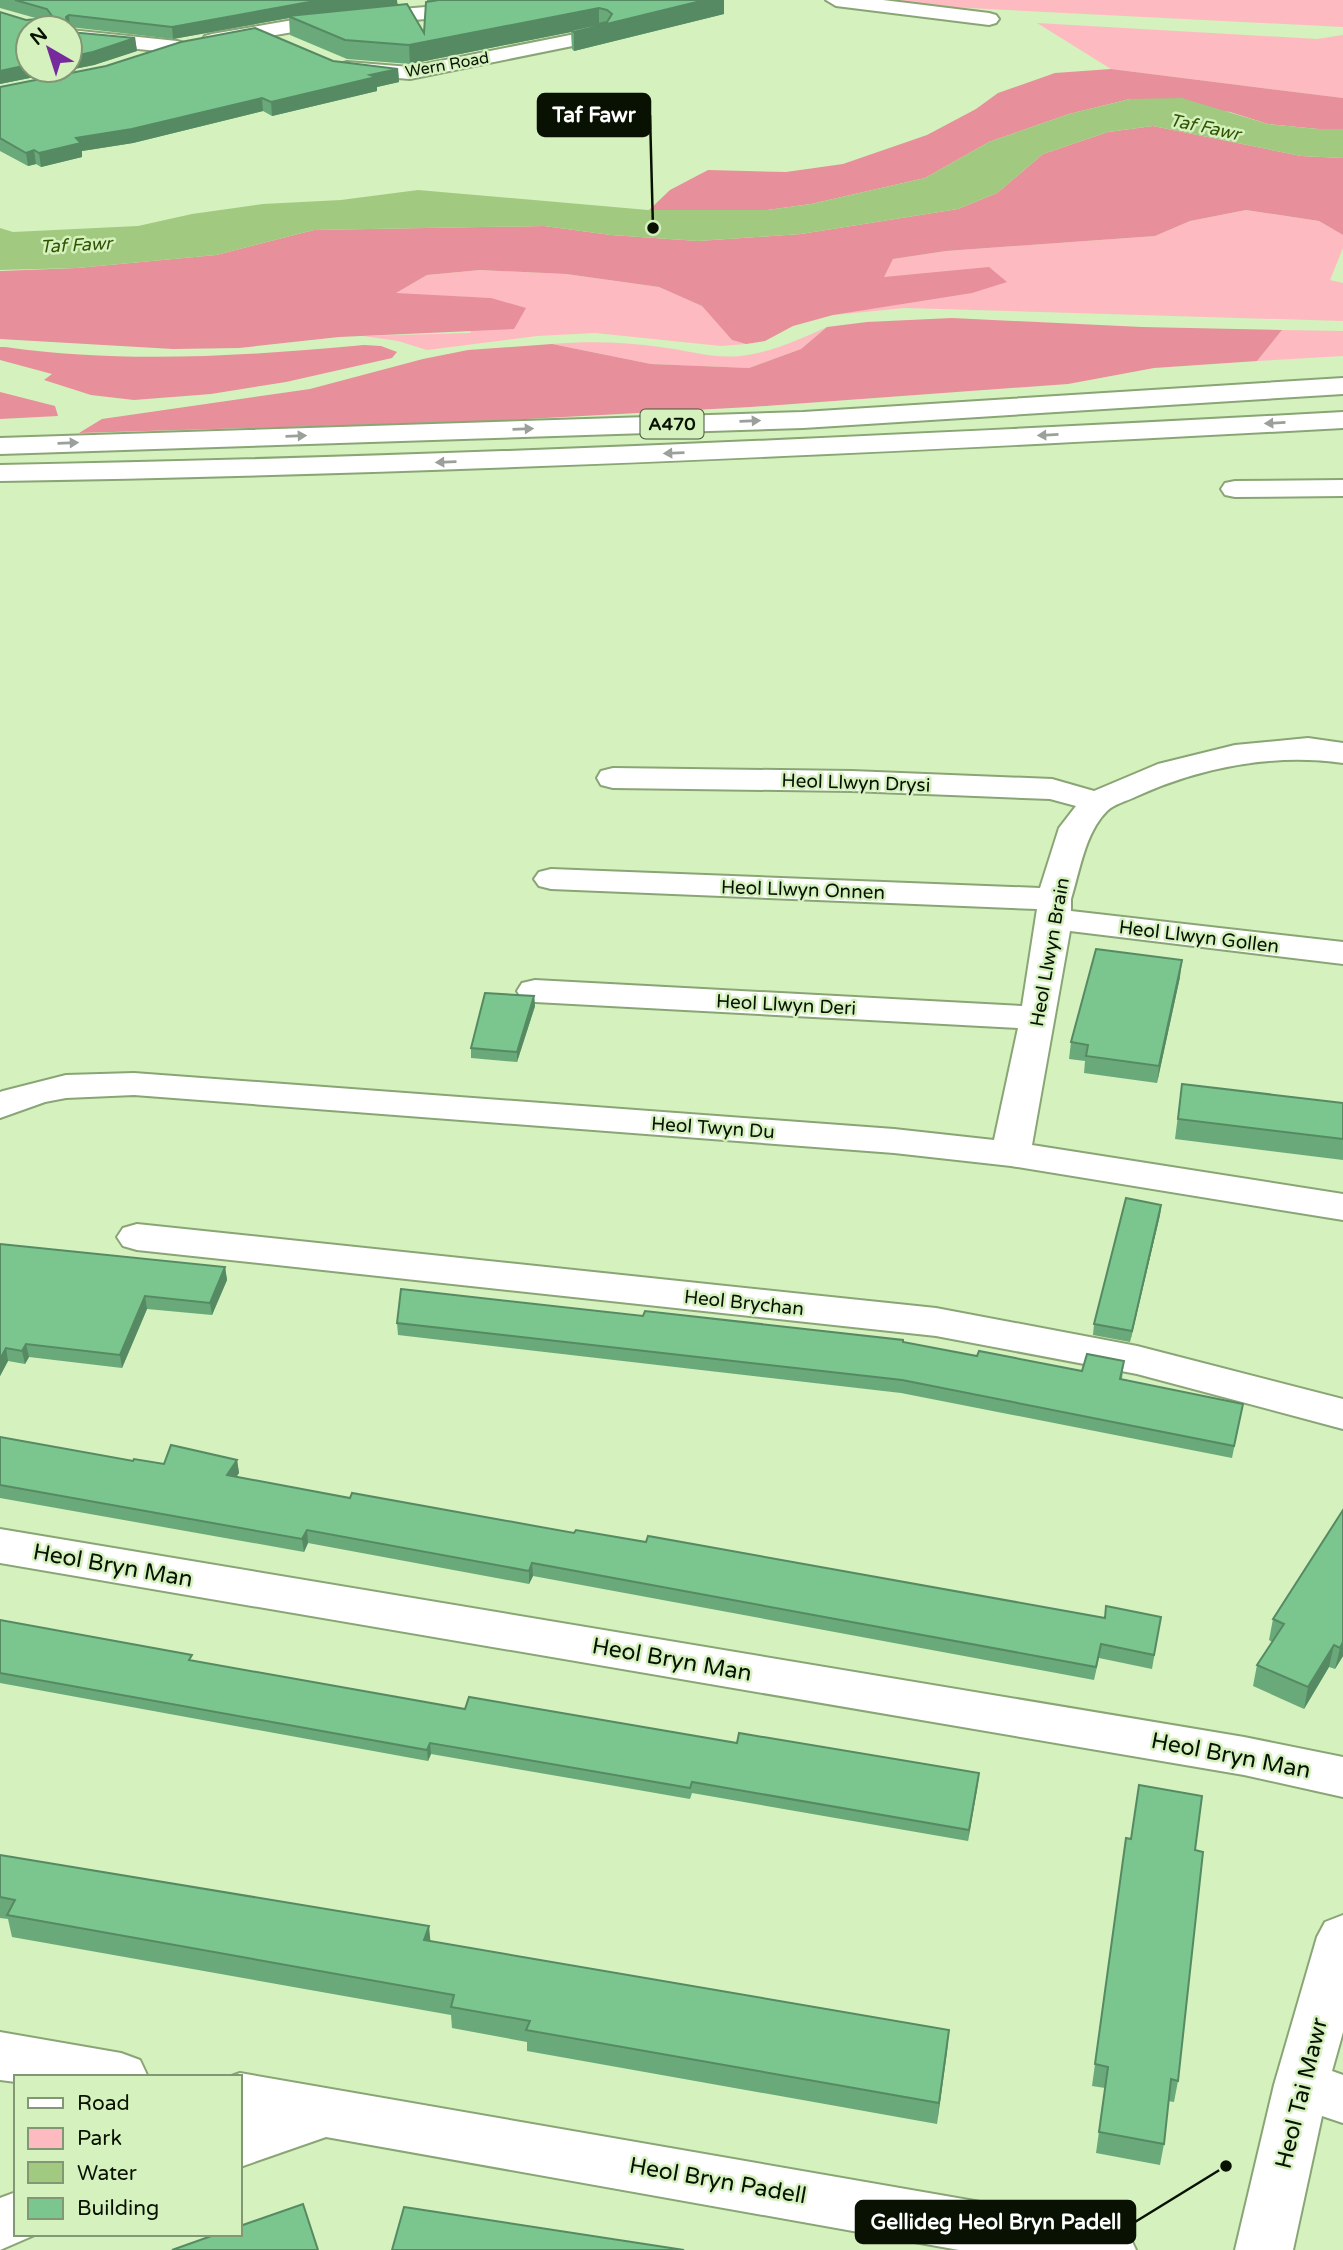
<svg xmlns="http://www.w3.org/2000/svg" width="1343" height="2250" font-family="'Varela Round',sans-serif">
<rect width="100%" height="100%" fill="#d4f1be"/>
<g fill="#febac1">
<path d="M864 0H1343V27L890 4Z"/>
<path d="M1037 23 1317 39 1343 35V98L1111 69Z"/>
<path d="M1246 210 1319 221 1343 235V248L1330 280 1343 283V321L905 308 833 315 878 306 931 274 883 278 893 259 946 251 1155 236 1190 221Z"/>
<path d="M480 270 566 274 659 287 702 306 732 340 746 344 721 346 595 333 537 336 427 350 398 341 363 336 470 333 491 298 394 294 427 275Z"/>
<path d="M827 327 801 349 749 368 651 364 552 344C588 341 625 342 660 347 687 350 713 359 740 356 771 353 800 339 827 327Z"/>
<path d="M1282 330 1343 331V356L1257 361Z"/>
</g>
<g fill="#e78f9a">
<path d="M1111 69 1343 98V129H1318L1268 124 1230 112 1130 99 1069 114 989 142 925 178 811 204 767 210H649L670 190 708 170 786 172 843 164 927 135 976 109 998 93 1055 73Z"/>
<path d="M1153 126 1301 156 1343 158V235L1319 221 1246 210 1190 221 1155 236 946 251 893 259 884 277 989 267 1007 282 972 293 833 315 793 326 765 341 746 344 732 340 702 306 659 287 566 274 480 270 427 275 396 293 491 298 526 308 514 329 339 337 239 348 173 349 0 339V271L77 268 216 255 314 230 544 226 611 235 698 241 801 234 958 209 997 193 1043 154 1108 132Z"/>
<path d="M952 318 1142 327 1282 330 1257 361 1154 368 1068 384 750 407 491 421 79 433 102 419 310 389 423 359 468 350 552 344 651 364 749 368 801 349 827 327 867 322Z"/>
<path d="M364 345 381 346 397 352 392 358 286 382 211 394 134 400 91 395 44 380 52 374 0 360V347H5C124 364 245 356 364 345Z"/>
<path d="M0 392 55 406 58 416 0 419Z"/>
</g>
<path fill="#a2c980" d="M1182 98 1268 124 1318 129H1343V158L1301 156 1153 126 1108 132 1043 154 997 193 958 209 801 234 698 241 611 235 544 226 314 230 216 255 77 268 0 270V228L13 232 138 226 192 214 263 204 341 200 418 190 648 210H767L811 204 925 178 989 142 1069 114 1130 99Z"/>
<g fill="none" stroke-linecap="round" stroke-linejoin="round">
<defs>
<g id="minor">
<path d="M472 0H515L505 6 438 18 316 28 212 46 205 44 202 40 205 36 212 34 316 16 438 6Z"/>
<path d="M826 0H883L989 13 996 15 999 19 996 23 989 25 836 6Z"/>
<path d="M600 29 607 31 610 35 607 39 410 79 347 74 340 72 337 68 340 64 347 62 410 67Z"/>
<path d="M70 30 177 41 184 43 187 47 184 51 177 53 70 42Z"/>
<path d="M1343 480V496L1235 497 1225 495 1221 489 1225 483 1235 481Z"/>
<path d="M1308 738 1343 743V763C1273 753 1200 767 1135 797 1127 801 1114 804 1107 811 1085 833 1080 870 1071 899V911L1343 942V964L1070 931 1032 1145 1343 1194V1220L1011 1166 894 1153 134 1095 66 1098 45 1102 0 1118V1092L3 1091 66 1075 134 1073 894 1129 994 1140 1018 1028 535 1002 522 999 517 991 522 983 535 980 1022 1006 1037 909 551 889 539 886 534 879 539 872 551 869 1040 888 1059 828 1076 806 1050 799 852 791 613 788 601 785 597 778 601 771 613 768 852 771 1052 779 1094 791 1158 764 1235 745Z"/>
<path d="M137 1224 936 1308 1137 1346 1343 1399V1429L1137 1374 936 1336 137 1250 123 1246 117 1237 123 1228Z"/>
<path d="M0 1529 1244 1737 1343 1757V1797L1244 1775 0 1563Z"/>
<path d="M1343 1915V2032L1332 2071 1343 2075V2123L1322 2116 1293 2250H1235L1274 2085 1317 1937 1325 1922Z"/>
<path d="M0 2032 121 2053 140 2060 148 2077H16V2082L0 2080Z"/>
<path d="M240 2073 1107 2224 1127 2231 1136 2250H959L326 2137 240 2167V2077H229Z"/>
<path d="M16 2192V2234H37L0 2250V2198Z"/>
</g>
<g id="trunk">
<path d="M1343 378V394L803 428 0 454V438L803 412Z"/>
<path d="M1343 412V428C895 452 448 474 0 481V465C448 457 895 436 1343 412Z"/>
</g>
</defs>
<use href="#minor" stroke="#8aa575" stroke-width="4"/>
<use href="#trunk" stroke="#8aa575" stroke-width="4"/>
<use href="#minor" fill="#fff" fill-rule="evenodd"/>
<use href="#trunk" fill="#fff" fill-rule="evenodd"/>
</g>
<g fill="#6aa97a">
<path d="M0 0H397V5L407 4 424 33 426 2H427V0H724V14L574 51 572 49 571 32 410 64 347 59 290 35 289 18 173 39 70 27 28 28V70H70V32L135 38 137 51 94 65 0 84V12L26 20 39 19 0 8Z"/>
<path d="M333 61 398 69 399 82 377 87V91L272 116 263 111 133 143 82 151V157L41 167 36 164 28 166 0 151V87Z"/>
<path d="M1180 977 1157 1083 1084 1073 1085 1061 1069 1059 1071 1042Z"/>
<path d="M534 996 535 1006 517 1062 471 1058V1048Z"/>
<path d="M1182 1084 1343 1103V1160L1175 1139Z"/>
<path d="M1161 1205 1160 1215 1130 1342 1093 1335 1094 1324Z"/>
<path d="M0 1244 225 1267 227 1280 212 1315 147 1309 122 1368 29 1357 25 1364 8 1361 0 1376Z"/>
<path d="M643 1316 903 1342 977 1356 1082 1371 1124 1361 1122 1379 1243 1404 1232 1458 901 1393 398 1335 397 1323Z"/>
<path d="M0 1437 133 1461 164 1464 237 1460 239 1473 236 1477 350 1498 574 1533 646 1542 1105 1618 1161 1617 1152 1669 1099 1658 1094 1680 533 1576 529 1584 308 1543 304 1552 0 1498Z"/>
<path d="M1343 1510V1656L1335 1669 1329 1667 1304 1709 1253 1686 1257 1665 1272 1642 1269 1640 1273 1619Z"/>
<path d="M0 1620 193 1661 465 1709 979 1773 968 1841 692 1793 690 1799 431 1754 428 1761 0 1683Z"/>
<path d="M1126 1838 1195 1850 1178 2081 1174 2102 1168 2101 1164 2144 1160 2165 1096 2153 1105 2088 1092 2086Z"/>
<path d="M0 1855 431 1941 949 2030 937 2124 527 2051V2042L452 2028 451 2015 12 1937 8 1919 0 1918Z"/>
</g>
<g fill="#568a63">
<path d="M325 0H397L398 7 288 16 289 18 173 39 172 27 315 1Z"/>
<path d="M705 0H724V14L574 51V32L571 30V32L410 64 409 45 599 8V26Z"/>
<path d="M69 15 70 27 67 28 66 17Z"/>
<path d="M135 38 137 51 94 65 0 84V71L28 65V70H70V57Z"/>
<path d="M398 69 399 82 377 87V91L272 116 271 102 370 75Z"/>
<path d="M262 98 263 111 133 143 82 151V157L41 167 39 153 76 138Z"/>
<path d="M34 150 36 164 28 166 26 153Z"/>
<path d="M1182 960 1180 977 1157 1083 1159 1066Z"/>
<path d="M534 996 535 1006 517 1062V1052Z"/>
<path d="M1161 1205 1160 1215 1130 1342 1132 1331Z"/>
<path d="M225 1267 227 1280 212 1315 210 1303Z"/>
<path d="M145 1296 147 1309 122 1368 120 1355Z"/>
<path d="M26 1344 29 1357 25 1364 22 1351Z"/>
<path d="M6 1348 8 1361 0 1376V1359Z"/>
<path d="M237 1460 239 1473 228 1489 227 1475Z"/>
<path d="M307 1530 308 1543 304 1552 302 1539Z"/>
<path d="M532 1563 533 1576 529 1584V1571Z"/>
<path d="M1343 1642V1656L1335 1669 1340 1648Z"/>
<path d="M1334 1645 1329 1667 1304 1709 1308 1687Z"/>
<path d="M430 1743 431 1754 428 1761 427 1750Z"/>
<path d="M979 1773 978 1784 968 1841 969 1830Z"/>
<path d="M429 1926 431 1947 424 1940Z"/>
<path d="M949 2030 947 2052 937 2124 939 2103Z"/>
</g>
<g fill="#7bc58e" stroke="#568a63" stroke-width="2">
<path d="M15 0H325L315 1 172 27 69 15 66 17 68 28H28V65L0 71V12L26 20 49 18 52 16 47 9Z"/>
<path d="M439 0H705L574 32 571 30 607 22 612 14 607 10 599 8 409 45 345 40 288 16 407 4 424 33 426 2Z"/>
<path d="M255 28 333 61 398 69 370 75 376 77 271 102 262 98 132 129 76 138 81 143 39 153 34 150 26 153 0 138V87L106 66 181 42Z"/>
<path d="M70 32 135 38 93 52 70 57Z"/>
<path d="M1096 949 1182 960 1159 1066 1086 1056 1088 1045 1071 1042Z"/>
<path d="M485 993 534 996 517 1052 471 1048Z"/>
<path d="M1182 1084 1343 1103V1139L1178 1119Z"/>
<path d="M1126 1198 1161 1205 1132 1331 1094 1324Z"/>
<path d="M0 1244 225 1267 210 1303 145 1296 120 1355 26 1344 22 1351 6 1348 0 1359Z"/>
<path d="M401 1289 643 1316 645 1311 903 1340V1342L977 1356 979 1351 1082 1371 1087 1354 1124 1361 1120 1379 1243 1404 1234 1446 902 1380 397 1323Z"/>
<path d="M0 1437 133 1461 134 1459 164 1464 171 1445 237 1460 227 1475 350 1498 352 1493 574 1533 576 1530 646 1542 648 1536 1105 1618 1106 1606 1161 1617 1154 1655 1101 1644 1096 1667 532 1563 529 1571 307 1530 302 1539 0 1485Z"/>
<path d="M1343 1510V1642L1340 1648 1334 1645 1308 1687 1257 1665 1284 1624 1273 1619Z"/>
<path d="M0 1620 192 1655 189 1660 465 1709 469 1697 737 1743 739 1733 979 1773 969 1830 692 1782 690 1788 430 1743 427 1750 0 1673Z"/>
<path d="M1139 1785 1202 1796 1195 1850 1203 1852 1178 2081 1171 2079 1164 2144 1099 2132 1108 2067 1095 2064 1126 1838 1131 1839Z"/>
<path d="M0 1855 429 1926 424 1940 949 2030 939 2103 526 2030 530 2021 451 2007 454 1995 7 1915 15 1900 0 1897Z"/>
<path d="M303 2204 318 2250H172L217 2234H240V2226Z"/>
<path d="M404 2207 684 2250H392Z"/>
</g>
<defs><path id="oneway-solid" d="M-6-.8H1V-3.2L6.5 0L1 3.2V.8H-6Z" transform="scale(1.75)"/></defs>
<g fill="#9ca09a">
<use href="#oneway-solid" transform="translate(750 421) rotate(-2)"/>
<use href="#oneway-solid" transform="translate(1275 423) rotate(177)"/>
<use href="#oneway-solid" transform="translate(523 429) rotate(-2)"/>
<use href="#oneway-solid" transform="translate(1048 435) rotate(177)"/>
<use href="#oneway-solid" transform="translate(296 436) rotate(-2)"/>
<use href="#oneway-solid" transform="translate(68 443) rotate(-2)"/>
<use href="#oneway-solid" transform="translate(674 453) rotate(178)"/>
<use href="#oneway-solid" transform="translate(446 462) rotate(178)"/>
</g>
<g text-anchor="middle" stroke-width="5" stroke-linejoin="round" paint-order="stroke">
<g font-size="16" fill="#081102" stroke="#d4f1be">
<text transform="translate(447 64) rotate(-10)" y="6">Wern Road</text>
</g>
<g font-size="18" font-style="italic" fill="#305300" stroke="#d4f1be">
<text transform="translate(1205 127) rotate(12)" y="6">Taf Fawr</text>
<text transform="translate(76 245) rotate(-3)" y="6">Taf Fawr</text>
</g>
<rect fill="#d4f1be" stroke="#45543a" stroke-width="2" x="640.5" y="409.5" width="63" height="29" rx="5"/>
<g font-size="18" font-weight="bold" fill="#081102">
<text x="672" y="430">A470</text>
</g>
<g font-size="19" fill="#081102" stroke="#d4f1be">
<text transform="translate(856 782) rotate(2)" y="7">Heol Llwyn Drysi</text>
<text transform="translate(803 889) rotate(2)" y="7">Heol Llwyn Onnen</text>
<text transform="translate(1199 936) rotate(7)" y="7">Heol Llwyn Gollen</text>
<text transform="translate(1049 952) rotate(-80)" y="7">Heol Llwyn Brain</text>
<text transform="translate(786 1004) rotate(3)" y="7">Heol Llwyn Deri</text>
<text transform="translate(713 1127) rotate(4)" y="7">Heol Twyn Du</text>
<text transform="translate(744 1302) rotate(6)" y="7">Heol Brychan</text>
</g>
<g font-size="23" fill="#081102" stroke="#d4f1be">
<text transform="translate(113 1565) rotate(10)" y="8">Heol Bryn Man</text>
<text transform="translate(672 1659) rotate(10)" y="8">Heol Bryn Man</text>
<text transform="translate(1231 1755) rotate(11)" y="8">Heol Bryn Man</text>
<text transform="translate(1301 2093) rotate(-76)" y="8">Heol Tai Mawr</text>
<text transform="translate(718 2180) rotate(10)" y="8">Heol Bryn Padell</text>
</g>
</g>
<path fill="none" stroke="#081102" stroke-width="2.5" d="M653 228L650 115M1226 2166L1135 2222"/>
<g fill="#081102" stroke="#d4f1be" stroke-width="2.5">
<circle cx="653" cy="228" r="7"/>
<circle cx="1226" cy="2166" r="7"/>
</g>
<g fill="#081102" stroke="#081102" stroke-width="2.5">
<rect x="538" y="94" width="112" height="42" rx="7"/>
<rect x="856" y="2201" width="279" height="42" rx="7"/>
</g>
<g font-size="21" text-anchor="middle" font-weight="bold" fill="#fff">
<text x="594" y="122">Taf Fawr</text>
<text x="996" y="2229">Gellideg Heol Bryn Padell</text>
</g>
<rect x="14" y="2075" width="228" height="161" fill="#d4f1be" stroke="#829773" stroke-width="2"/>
<rect x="28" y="2098" width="35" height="10" fill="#ffffff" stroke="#829773" stroke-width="2"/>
<text x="77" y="2110" font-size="21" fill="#081102">Road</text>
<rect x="28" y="2128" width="35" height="21" fill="#febac1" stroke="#829773" stroke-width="2"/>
<text x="77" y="2145" font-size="21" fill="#081102">Park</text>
<rect x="28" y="2162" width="35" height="21" fill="#a2c980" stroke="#829773" stroke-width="2"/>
<text x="77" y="2180" font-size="21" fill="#081102">Water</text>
<rect x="28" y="2198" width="35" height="21" fill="#7bc58e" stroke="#829773" stroke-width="2"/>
<text x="77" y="2215" font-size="21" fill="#081102">Building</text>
<g transform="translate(49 49) rotate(321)"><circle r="33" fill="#d4f1be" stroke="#829773" stroke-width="2"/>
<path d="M0-5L12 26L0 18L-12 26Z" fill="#762b9d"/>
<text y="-10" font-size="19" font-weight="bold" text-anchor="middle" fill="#081102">N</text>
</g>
</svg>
